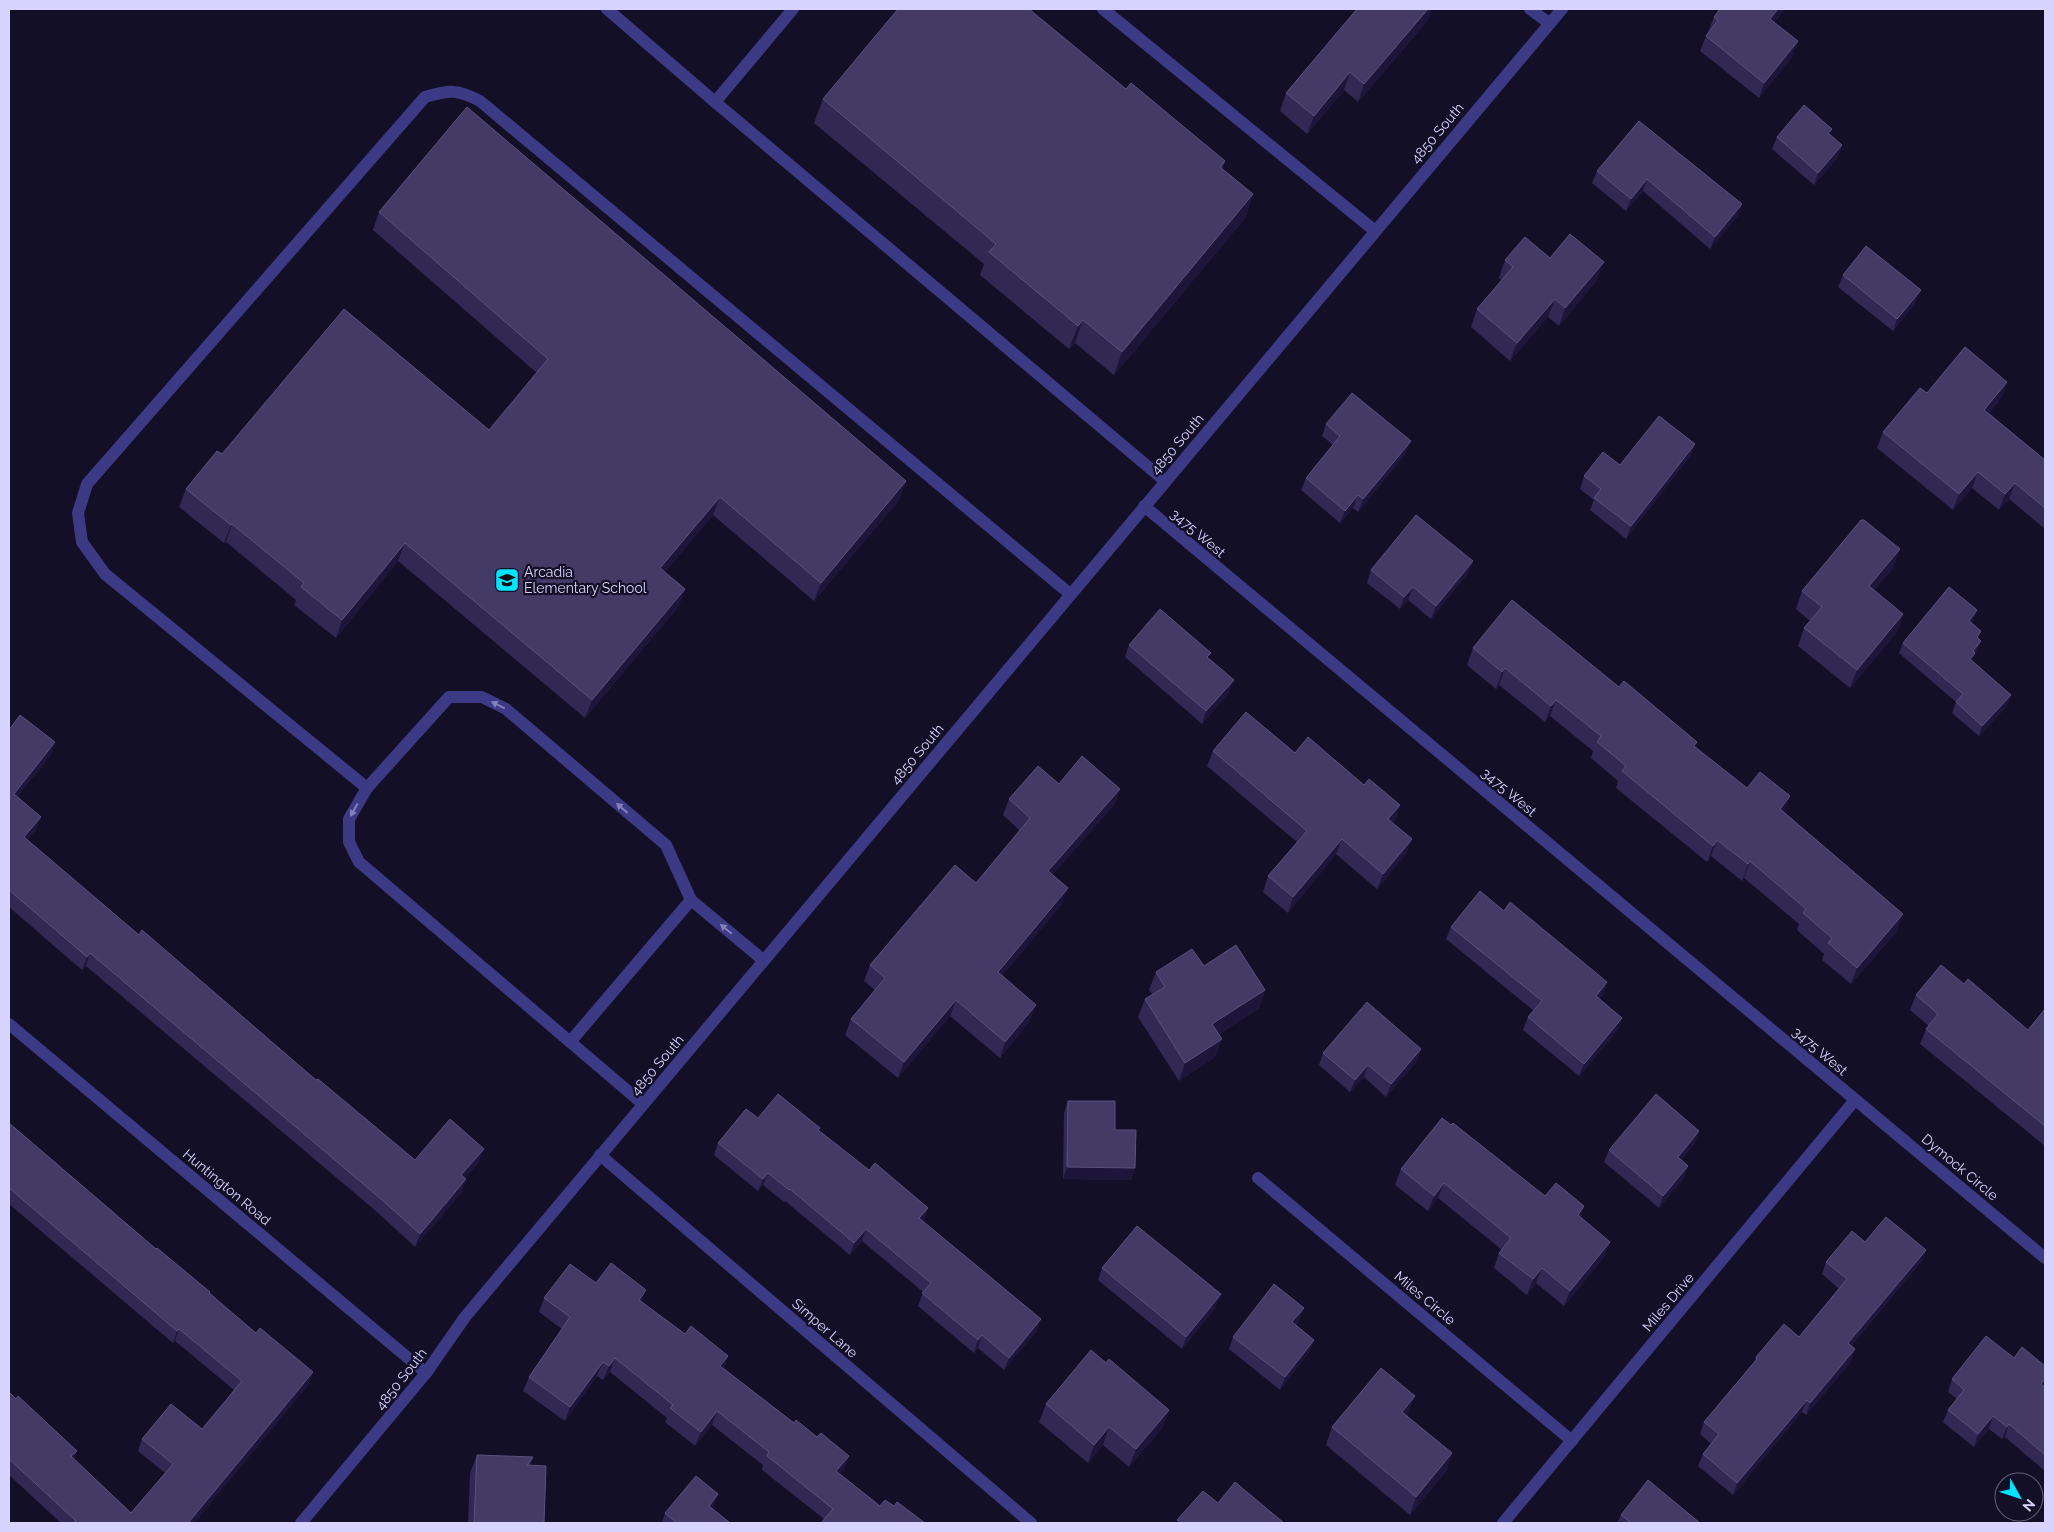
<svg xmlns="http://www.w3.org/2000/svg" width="2054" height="1532" font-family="Raleway,sans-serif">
<rect width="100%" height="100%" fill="#130f26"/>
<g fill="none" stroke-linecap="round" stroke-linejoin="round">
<g stroke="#3d3a85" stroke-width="12">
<path d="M607 9 715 102"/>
<path d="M793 9 715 102 1165 481"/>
<path d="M1103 9 1375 231"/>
<path d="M1530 9 1549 23"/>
<path d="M1144 506 2045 1258"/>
<path d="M367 788 105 574 82 542 78 513 87 484 425 97C450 90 457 89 480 101L1070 594"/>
<path d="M9 1024 426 1373"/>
<path d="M570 1042 691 900"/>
<path d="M643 1104 359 862 349 842V819L367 788 449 697H482L506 709 666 845 691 900 763 960"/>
<path d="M600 1155 1031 1523"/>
<path d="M1258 1178 1572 1441"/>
<path d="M301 1523 426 1373 465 1317 1562 9"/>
<path d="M1503 1523 1855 1100"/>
</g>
</g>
<g fill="#312854">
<path d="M1356 9H1432L1428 20 1358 102 1344 90 1307 134 1280 111 1286 93 1356 10Z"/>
<path d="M1720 9H1785L1774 22 1792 57 1759 98 1700 51 1706 36 1708 32 1714 17Z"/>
<path d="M1126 89 1225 161 1222 169 1253 194 1245 218 1114 375 1075 343 1069 349 980 275 984 264 814 123 823 99Z"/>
<path d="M1639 121 1738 216 1710 249 1643 191 1626 211 1592 183 1597 171Z"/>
<path d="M1830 134 1838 157 1814 185 1772 149 1777 137Z"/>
<path d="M379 212 900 499 814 601 713 515 665 572 685 589 678 607 585 718 398 561 336 638 294 605 296 600 226 542 224 543 179 507 186 489 222 454 489 430 537 373 373 230Z"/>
<path d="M1550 258 1597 280 1559 326 1548 317 1510 361 1471 327 1477 309 1502 281 1499 278 1505 260Z"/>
<path d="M1843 275 1916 302 1893 331 1838 287Z"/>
<path d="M2007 382 2001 398 1989 413 2045 460V529L2009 499 1999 510 1972 488 1953 510 1877 448 1883 432 1927 393Z"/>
<path d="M1326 424 1406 453 1358 512 1353 508 1340 523 1301 490 1306 478 1333 445 1322 436Z"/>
<path d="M1695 444 1690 456 1626 539 1590 510 1594 500 1580 489 1584 476 1620 465Z"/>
<path d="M1894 567 1874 590 1903 614 1897 632 1850 688 1798 646 1804 628 1810 621 1796 609 1802 591Z"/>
<path d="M1371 570 1468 573 1431 619 1408 600 1400 609 1367 583Z"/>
<path d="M1973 621 1972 623 1979 639 1977 651 1974 655 1972 661 2011 695 2007 706 1979 736 1952 713 1956 702 1899 653 1903 643Z"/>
<path d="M1129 645 1209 659 1229 692 1202 724 1125 657Z"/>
<path d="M1473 648 1619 687 1747 788 1790 796 1784 812 1897 931 1851 984 1822 960 1824 954 1797 930 1799 924 1744 878 1742 881 1711 856 1707 862 1616 788 1618 781 1591 758 1593 751 1550 716 1545 722 1499 685 1496 689 1467 665Z"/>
<path d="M9 730 51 755 17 797 36 830 27 840 139 935 316 1080 415 1160 479 1162 465 1178 462 1192 415 1247 377 1212 86 966 82 970 9 907Z"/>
<path d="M1213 751 1295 753 1364 785 1400 805 1395 820 1392 823 1412 839 1406 854 1377 889 1336 854 1288 913 1263 892 1268 876 1297 842 1207 766Z"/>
<path d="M1059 784 1120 789 1114 805 1052 875 1062 904 1002 976 1030 1021 1000 1058 950 1016 898 1078 845 1035 851 1019 875 990 864 981 870 965 976 883 1020 831 1003 815 1009 799Z"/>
<path d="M1504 911 1607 982 1603 995 1599 999 1618 1030 1579 1076 1523 1030 1528 1017 1534 1011 1446 939 1451 927Z"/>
<path d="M1204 966 1265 990 1259 1008 1219 1034 1222 1039 1215 1057 1179 1081 1138 1017 1145 999 1153 995 1149 990 1156 972Z"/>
<path d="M1964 984 2028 1030 2045 1009V1146L1920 1044 1926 1029 1929 1026 1910 1010 1916 995Z"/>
<path d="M1323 1053 1417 1061 1386 1097 1364 1077 1350 1092 1319 1065Z"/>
<path d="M1068 1101 1115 1130 1135 1168 1131 1180 1063 1179 1064 1113Z"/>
<path d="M758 1118 820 1128 819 1130 869 1170 928 1208 923 1221 1037 1331 1004 1370 978 1348 974 1353 918 1306 923 1292 862 1241 850 1255 785 1201 784 1202 763 1185 758 1191 714 1155 718 1143Z"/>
<path d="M9 1123 156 1249 210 1293 309 1384 194 1523H61L9 1475V1392L16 1399 77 1451 74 1459 131 1513 165 1473 138 1451 142 1439 202 1429 234 1390 175 1341 173 1343 9 1204Z"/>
<path d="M1695 1143 1681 1160 1684 1178 1659 1208 1604 1162 1609 1150Z"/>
<path d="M1401 1169 1545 1196 1584 1206 1580 1217 1610 1242 1604 1257 1564 1306 1536 1283 1527 1295 1494 1268 1499 1253 1502 1250 1438 1198 1428 1211 1395 1185Z"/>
<path d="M1865 1242 1926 1250 1921 1262 1851 1346V1362L1806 1415 1802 1412 1733 1495 1698 1466 1703 1454 1711 1444 1700 1434 1704 1422 1754 1363 1756 1357 1799 1337 1839 1289 1822 1274 1826 1262Z"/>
<path d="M1102 1268 1216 1307 1182 1349 1098 1280Z"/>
<path d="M596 1283 642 1302 685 1334 728 1356 724 1368 794 1423 849 1456 844 1470 840 1474 880 1506H894L925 1523 824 1519 762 1470 763 1465 712 1425 695 1446 665 1422 667 1418 610 1372 603 1380 597 1376 565 1421 523 1391 529 1377 562 1329 539 1312 544 1298Z"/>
<path d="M1304 1308 1299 1320 1296 1325 1314 1340 1309 1352 1280 1390 1229 1349 1233 1337Z"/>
<path d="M2014 1358 2045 1366V1471L2005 1437 2002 1439 1989 1429 1974 1447 1943 1422 1948 1410 1957 1399 1948 1392 1952 1379Z"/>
<path d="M1106 1363 1169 1410 1162 1428 1129 1467 1103 1445 1088 1463 1039 1422 1046 1404Z"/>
<path d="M1408 1414 1407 1416 1452 1453 1446 1471 1410 1515 1326 1445 1332 1427Z"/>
<path d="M477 1455 533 1457 530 1465 544 1523H468L470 1473Z"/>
<path d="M718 1494 712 1508 729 1523H662L665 1513Z"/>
<path d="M1621 1515 1700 1523H1617Z"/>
</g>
<g fill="#1d163a">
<path d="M1428 9H1432L1428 20 1358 102 1364 84Z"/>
<path d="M1778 9H1785L1764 34 1770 19Z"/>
<path d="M1798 41 1792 57 1759 98 1764 83Z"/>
<path d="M1350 72 1344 90 1307 134 1314 116Z"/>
<path d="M1842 145 1838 157 1814 185 1818 173Z"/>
<path d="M1647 179 1643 191 1626 211 1631 199Z"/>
<path d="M1253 194 1245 218 1114 375 1122 352Z"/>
<path d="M1742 204 1738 216 1710 249 1715 237Z"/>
<path d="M1604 262 1597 280 1559 326 1565 308Z"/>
<path d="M1921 290 1916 302 1893 331 1897 319Z"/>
<path d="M1555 299 1548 317 1510 361 1517 343Z"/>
<path d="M1083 320 1075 343 1069 349 1078 326Z"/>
<path d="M2007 382 2001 398 1978 426 1984 410Z"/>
<path d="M1411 441 1406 453 1358 512 1363 499Z"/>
<path d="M1695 444 1690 456 1626 539 1631 526Z"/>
<path d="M1978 472 1972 488 1953 510 1959 494Z"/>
<path d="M906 481 900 499 814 601 821 583Z"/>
<path d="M2015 483 2009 499 1999 510 2005 494Z"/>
<path d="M1358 495 1353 508 1340 523 1345 511Z"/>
<path d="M720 497 713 515 654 586 660 568Z"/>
<path d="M232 524 226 542 224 543 231 525Z"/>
<path d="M405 543 398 561 336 638 342 620Z"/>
<path d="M1900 549 1894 567 1863 604 1869 586Z"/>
<path d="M1473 561 1468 573 1431 619 1436 606Z"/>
<path d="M1413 587 1408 600 1400 609 1404 597Z"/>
<path d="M685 589 678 607 585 718 592 700Z"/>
<path d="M1977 610 1973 621 1965 631 1969 621Z"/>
<path d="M1903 614 1897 632 1850 688 1857 670Z"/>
<path d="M1981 641 1977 651 1974 655 1971 664 1966 670 1973 651Z"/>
<path d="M1505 668 1499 685 1496 689 1502 672Z"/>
<path d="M1234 680 1229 692 1202 724 1206 711Z"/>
<path d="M2011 695 2007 706 1979 736 1982 726Z"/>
<path d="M1556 700 1550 716 1545 722 1551 706Z"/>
<path d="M55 742 51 755 9 807 14 794Z"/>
<path d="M1120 789 1114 805 1042 887 1048 871Z"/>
<path d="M1790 796 1784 813 1780 809Z"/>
<path d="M1400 805 1395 820 1383 835 1388 819Z"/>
<path d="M41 817 36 830 19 850 24 837Z"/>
<path d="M1342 839 1336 854 1288 913 1293 897Z"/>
<path d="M1412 839 1406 854 1377 889 1383 874Z"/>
<path d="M1717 840 1711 856 1707 862 1713 846Z"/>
<path d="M1750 861 1744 878 1742 881 1748 864Z"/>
<path d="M1068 888 1062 904 992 988 998 972Z"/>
<path d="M1903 914 1897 931 1851 984 1857 968Z"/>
<path d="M90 953 86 966 82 970 87 957Z"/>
<path d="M1607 982 1603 995 1592 1008 1596 996Z"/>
<path d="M1265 990 1259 1008 1206 1042 1212 1024Z"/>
<path d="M956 1000 950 1016 898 1078 904 1062Z"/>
<path d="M1036 1005 1030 1021 1000 1058 1005 1042Z"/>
<path d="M1622 1018 1618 1030 1579 1076 1584 1064Z"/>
<path d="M1222 1039 1215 1057 1179 1081 1185 1063Z"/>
<path d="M1421 1049 1417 1061 1386 1097 1391 1084Z"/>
<path d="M1368 1065 1364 1077 1350 1092 1355 1080Z"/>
<path d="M1699 1131 1695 1143 1673 1169 1678 1157Z"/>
<path d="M484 1149 479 1162 456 1188 461 1175Z"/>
<path d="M1688 1166 1684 1178 1659 1208 1663 1196Z"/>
<path d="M1067 1167 1135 1168 1131 1180 1063 1179Z"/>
<path d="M768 1173 763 1185 758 1191 763 1179Z"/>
<path d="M466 1179 462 1192 415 1247 420 1234Z"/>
<path d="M1444 1183 1438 1198 1428 1211 1434 1196Z"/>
<path d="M1584 1206 1579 1222 1578 1215Z"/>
<path d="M928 1208 924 1220 915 1230 919 1218Z"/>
<path d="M866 1229 862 1241 850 1255 854 1243Z"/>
<path d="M1610 1242 1604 1257 1564 1306 1570 1291Z"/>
<path d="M1926 1250 1921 1262 1843 1355 1848 1343Z"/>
<path d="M1542 1268 1536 1283 1527 1295 1533 1279Z"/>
<path d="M646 1290 641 1304 639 1300Z"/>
<path d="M1221 1294 1216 1307 1182 1349 1186 1337Z"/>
<path d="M1304 1308 1299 1320 1288 1334 1292 1322Z"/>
<path d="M1041 1319 1037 1331 1004 1370 1009 1358Z"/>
<path d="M179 1329 175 1341 173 1343 177 1331Z"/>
<path d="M982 1335 978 1348 974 1353 978 1340Z"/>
<path d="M1314 1340 1309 1352 1280 1390 1285 1377Z"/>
<path d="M1855 1349 1851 1362 1806 1415 1810 1403Z"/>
<path d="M728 1356 723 1370 720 1366Z"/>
<path d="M615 1358 610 1372 603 1380 609 1366Z"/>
<path d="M603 1362 597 1376 565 1421 570 1407Z"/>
<path d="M313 1372 309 1384 194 1523H188Z"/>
<path d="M2045 1379V1386L2037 1396 2041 1384Z"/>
<path d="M1415 1396 1408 1414 1396 1430 1402 1412Z"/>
<path d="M1807 1400 1802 1412 1733 1495 1737 1483Z"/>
<path d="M1169 1410 1162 1428 1129 1467 1136 1449Z"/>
<path d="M717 1411 712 1425 695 1446 701 1432Z"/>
<path d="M1993 1416 1989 1429 1974 1447 1978 1434Z"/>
<path d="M2009 1424 2005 1437 2002 1439 2007 1427Z"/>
<path d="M1109 1427 1103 1445 1088 1463 1094 1445Z"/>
<path d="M77 1451 72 1463 71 1456Z"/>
<path d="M1452 1453 1446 1471 1410 1515 1416 1497Z"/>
<path d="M849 1456 844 1470 831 1485 836 1471Z"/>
<path d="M718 1494 714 1506 705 1518 709 1506Z"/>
</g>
<g fill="#433a66" stroke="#5a527e">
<path d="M898 9H1029L1126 89 1131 83 1225 161 1220 167 1253 194 1122 352 1083 320 1078 326 989 252 996 244 823 99Z"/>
<path d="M1357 9H1428L1364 84 1350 72 1314 116 1286 93Z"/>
<path d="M1720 9H1778L1770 19 1798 41 1764 83 1706 36 1718 20 1714 17Z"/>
<path d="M1804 105 1832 129 1828 133 1842 145 1818 173 1777 137Z"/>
<path d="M467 107 906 481 821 583 720 497 660 568 685 589 592 700 405 543 342 620 301 587 304 583 232 524 231 525 186 489 217 451 222 454 344 309 489 430 548 359 379 212Z"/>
<path d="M1639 121 1742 204 1715 237 1647 179 1631 199 1597 171Z"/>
<path d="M1570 234 1604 262 1565 308 1555 299 1517 343 1477 309 1513 267 1505 260 1525 237 1550 258Z"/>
<path d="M1866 246 1921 290 1897 319 1843 275Z"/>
<path d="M1965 347 2007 382 1984 410 2045 460V508L2015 483 2005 494 1978 472 1959 494 1883 432 1920 388 1927 393Z"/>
<path d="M1352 393 1411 441 1363 499 1358 495 1345 511 1306 478 1340 436 1326 424Z"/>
<path d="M1659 416 1695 444 1631 526 1594 498 1601 489 1584 476 1603 452 1620 465Z"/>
<path d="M1416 515 1473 561 1436 606 1413 587 1404 597 1371 570Z"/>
<path d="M1861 520H1864L1900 549 1869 586 1903 614 1857 670 1804 628 1822 607 1802 591Z"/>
<path d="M1949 587 1977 610 1969 621 1981 631 1977 637 1981 641 1973 651 1975 653 1970 659 2011 695 1982 726 1956 702 1963 694 1903 643Z"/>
<path d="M1512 600 1619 687 1624 681 1697 742 1694 746 1747 788 1760 772 1790 796 1780 809 1903 914 1857 968 1828 943 1832 938 1803 913 1806 909 1750 861 1748 864 1717 840 1713 846 1622 771 1626 766 1597 742 1601 736 1556 700 1551 706 1505 668 1502 672 1473 648Z"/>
<path d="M1160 609 1211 653 1207 657 1234 680 1206 711 1129 645Z"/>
<path d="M1246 712 1295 753 1308 737 1364 785 1369 779 1400 805 1388 819 1412 839 1383 874 1342 839 1293 897 1268 876 1307 831 1213 751Z"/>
<path d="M20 715 55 742 14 794 41 817 24 837 139 935 142 930 316 1080 318 1079 415 1160 450 1119 484 1149 461 1175 466 1179 420 1234 381 1199 90 953 87 957 9 890V730Z"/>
<path d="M1082 756 1120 789 1048 871 1068 888 998 972 1036 1005 1005 1042 956 1000 904 1062 851 1019 885 978 870 965 955 865 976 883 1030 818 1009 799 1038 766 1059 784Z"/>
<path d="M1480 891 1504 911 1510 902 1607 982 1596 996 1622 1018 1584 1064 1528 1017 1542 1001 1451 927Z"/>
<path d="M1236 945 1265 990 1212 1024 1222 1039 1185 1063 1145 999 1165 987 1156 972 1192 949 1204 966Z"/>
<path d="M1941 965 1964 984 1968 979 2028 1030 2045 1009V1126L1926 1029 1938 1014 1916 995Z"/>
<path d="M1367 1002 1421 1049 1391 1084 1368 1065 1355 1080 1323 1053Z"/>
<path d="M778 1094 820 1128 818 1130 869 1170 875 1163 928 1208 919 1218 1041 1319 1009 1358 982 1335 978 1340 922 1293 931 1283 866 1229 854 1243 790 1189 789 1190 768 1173 763 1179 718 1143 746 1109 758 1118Z"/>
<path d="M1656 1094 1699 1131 1678 1157 1688 1166 1663 1196 1609 1150Z"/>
<path d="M1068 1101H1115V1130H1136L1135 1168 1067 1167Z"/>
<path d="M1442 1118 1451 1125 1453 1123 1545 1196 1556 1183 1584 1206 1578 1215 1610 1242 1570 1291 1542 1268 1533 1279 1499 1253 1511 1238 1444 1183 1434 1196 1401 1169Z"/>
<path d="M9 1123 156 1249 157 1248 210 1292 209 1293 256 1333 260 1328 313 1372 188 1523H73L76 1521 9 1459V1392L16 1399 18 1396 77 1451 71 1456 131 1513 173 1464 142 1439 171 1404 202 1429 242 1381 179 1329 177 1331 9 1188Z"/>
<path d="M1886 1217 1926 1250 1848 1343 1855 1349 1810 1403 1807 1400 1737 1483 1703 1454 1719 1434 1704 1422 1757 1359 1756 1357 1784 1324 1799 1337 1847 1279 1826 1262 1852 1231 1865 1242Z"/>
<path d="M1137 1226 1221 1294 1186 1337 1102 1268Z"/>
<path d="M611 1263 646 1290 639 1300 685 1334 691 1326 728 1356 720 1366 794 1423 796 1420 817 1437 821 1433 849 1456 836 1471 880 1506 885 1500 894 1506 897 1502 925 1523H821L833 1509 767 1456 769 1452 717 1411 701 1432 670 1408 673 1405 615 1358 609 1366 603 1362 570 1407 529 1377 570 1317 544 1298 570 1264 596 1283Z"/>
<path d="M1274 1284 1304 1308 1292 1322 1314 1340 1285 1377 1233 1337Z"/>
<path d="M1986 1336 2014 1358 2022 1347 2045 1366V1379L2041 1384 2045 1387V1455L2009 1424 2007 1427 1993 1416 1978 1434 1948 1410 1964 1390 1952 1379Z"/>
<path d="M1091 1350 1106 1363 1109 1359 1169 1410 1136 1449 1109 1427 1094 1445 1046 1404Z"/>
<path d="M1381 1368 1415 1396 1402 1412 1452 1453 1416 1497 1332 1427Z"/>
<path d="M477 1455 533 1457 527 1465 546 1466 544 1523H474Z"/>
<path d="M696 1476 718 1494 709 1506 729 1522 728 1523H677L665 1513Z"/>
<path d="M1648 1480 1700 1523H1631L1621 1515Z"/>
<path d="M1235 1482 1284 1523H1181L1177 1520 1203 1491 1218 1503Z"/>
</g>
<defs><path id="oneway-solid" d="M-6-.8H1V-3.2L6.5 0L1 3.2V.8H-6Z" transform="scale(1.25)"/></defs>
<g fill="#837fbc">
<use href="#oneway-solid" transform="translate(498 705) rotate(-153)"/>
<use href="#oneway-solid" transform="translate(622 808) rotate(-139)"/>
<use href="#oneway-solid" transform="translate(354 810) rotate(119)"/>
<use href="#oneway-solid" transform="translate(726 929) rotate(-140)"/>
</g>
<defs>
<symbol id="school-square" viewBox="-11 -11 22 22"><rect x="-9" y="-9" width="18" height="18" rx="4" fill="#00e5ff" stroke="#130f26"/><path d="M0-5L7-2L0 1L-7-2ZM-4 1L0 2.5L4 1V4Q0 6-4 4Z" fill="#111"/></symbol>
</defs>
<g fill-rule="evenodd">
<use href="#school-square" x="493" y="566" width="28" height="28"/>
</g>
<g text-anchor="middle" stroke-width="4.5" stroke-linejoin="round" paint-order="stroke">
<g font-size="14" fill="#d9d4ff" stroke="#130f26">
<text transform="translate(1437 133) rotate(-50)" y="5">4850 South</text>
<text transform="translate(1177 444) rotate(-50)" y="5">4850 South</text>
<text transform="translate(1198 533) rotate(40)" y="5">3475 West</text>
<text transform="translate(917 754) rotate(-50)" y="5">4850 South</text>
<text transform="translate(1509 792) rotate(40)" y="5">3475 West</text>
<text transform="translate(1820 1051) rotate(40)" y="5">3475 West</text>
<text transform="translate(657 1065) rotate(-50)" y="5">4850 South</text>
<text transform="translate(1960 1167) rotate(40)" y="5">Dymock Circle</text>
<text transform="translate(227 1187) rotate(40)" y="5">Huntington Road</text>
<text transform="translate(1425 1298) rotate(40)" y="5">Miles Circle</text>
<text transform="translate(1668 1302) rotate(-50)" y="5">Miles Drive</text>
<text transform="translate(825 1328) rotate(41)" y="5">Simper Lane</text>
<text transform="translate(401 1379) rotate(-52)" y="5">4850 South</text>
</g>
<g font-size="14" fill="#d9d4ff" stroke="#130f26" text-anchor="start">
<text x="524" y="577">Arcadia<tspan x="524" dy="16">Elementary School</tspan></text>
</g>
</g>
<rect width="2054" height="1532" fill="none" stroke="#d9d4ff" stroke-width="20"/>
<g transform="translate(2019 1497) rotate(130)"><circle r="24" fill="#130f26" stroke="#625e7d"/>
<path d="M0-4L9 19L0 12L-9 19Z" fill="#00e5ff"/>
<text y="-8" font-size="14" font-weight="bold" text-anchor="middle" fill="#d9d4ff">N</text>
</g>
</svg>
